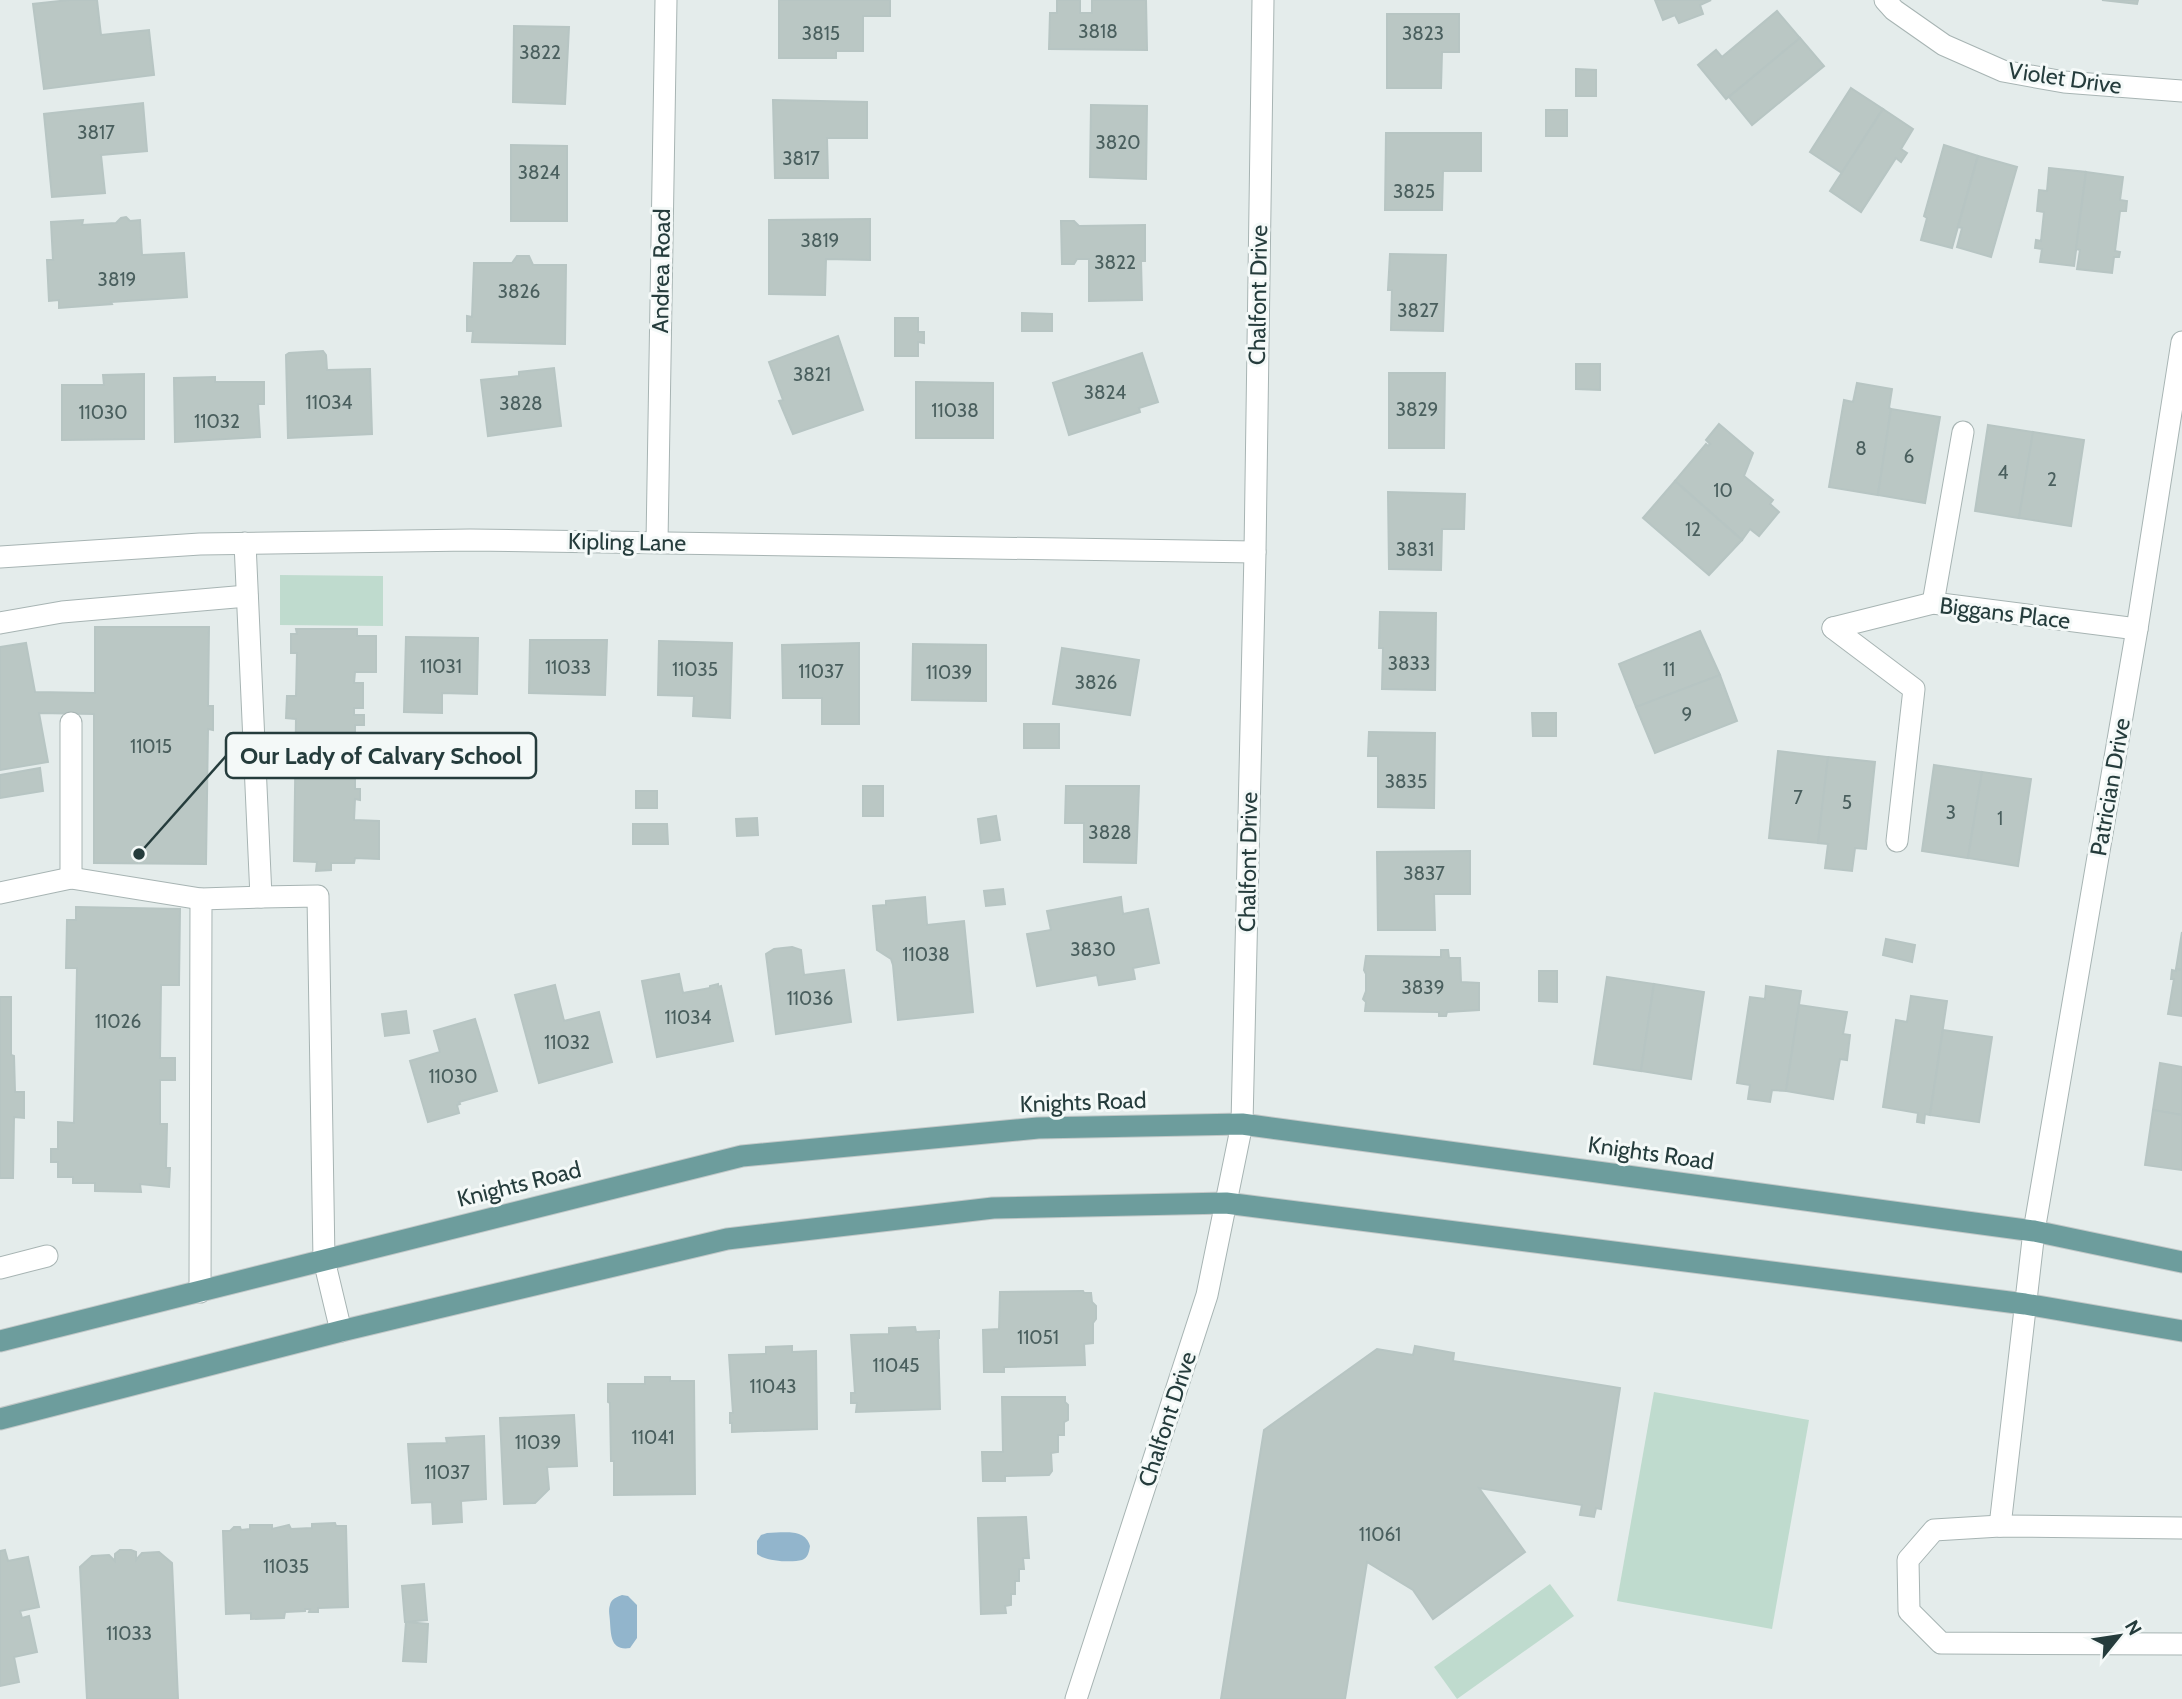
<svg xmlns="http://www.w3.org/2000/svg" width="2182" height="1699" font-family="Cabin,sans-serif">
<rect width="100%" height="100%" fill="#e4eceb"/>
<g fill="#bfdbce">
<path d="M280 575 383 576V626L280 625Z"/>
<path d="M1654 1392 1809 1420 1772 1629 1617 1601Z"/>
<path d="M1550 1584 1574 1616 1457 1699 1434 1667Z"/>
</g>
<g fill="#92b5cc">
<path d="M767 1533C783 1533 805 1528 810 1546 809 1552 808 1558 802 1560 791 1563 765 1561 757 1554V1541L761 1535Z"/>
<path d="M622 1595 628 1596 637 1605V1638L630 1648C611 1651 611 1636 610 1622 610 1617 608 1610 610 1605 611 1599 617 1597 622 1595Z"/>
</g>
<g fill="#bac7c4" stroke="#b7c5c3" stroke-width="2">
<path d="M69 0H97L101 35 149 30 154 75 44 89 33 4Z"/>
<path d="M779 0H890V16H863V51H836V58H779Z"/>
<path d="M1057 0H1080V13H1092V0H1146L1147 50 1049 49 1050 13H1057Z"/>
<path d="M1655 0H1711L1700 5 1703 14 1679 23 1675 15 1663 20Z"/>
<path d="M2102 0H2138L2137 4Z"/>
<path d="M1777 11 1800 38 1726 99 1698 65 1716 50 1722 57Z"/>
<path d="M1387 14H1459V52H1442L1441 88H1387Z"/>
<path d="M514 26 569 27 565 104 513 102Z"/>
<path d="M1800 38 1824 66 1752 125 1729 97Z"/>
<path d="M1576 69 1596 70V96H1576Z"/>
<path d="M1851 88 1883 109 1842 173 1810 152Z"/>
<path d="M773 100 867 102V138H827L828 178H775Z"/>
<path d="M143 103 147 151 101 155 105 193 52 197 44 114Z"/>
<path d="M1091 105 1147 106 1146 179 1090 177Z"/>
<path d="M1883 109 1913 129 1901 149 1907 153 1901 162 1896 158 1861 212 1830 191Z"/>
<rect x="1546" y="110" width="21" height="26"/>
<path d="M1386 133H1481V171H1443L1442 210H1385Z"/>
<path d="M511 145 567 146V221H511Z"/>
<path d="M1944 145 1978 156 1952 248 1921 240 1927 218 1924 216Z"/>
<path d="M1978 156 2017 167 1991 257 1957 247 1962 228 1958 227Z"/>
<path d="M2049 168 2086 172 2074 266 2040 262 2042 249 2035 248 2036 240 2041 241 2044 212 2037 211 2039 190 2047 191Z"/>
<path d="M2086 172 2123 177 2120 200 2127 201 2126 211H2120L2115 251 2120 252 2119 257H2114L2112 273 2077 269 2080 250 2076 249Z"/>
<path d="M126 217 130 221 140 220 142 255 184 253 187 297 111 302 112 304 59 308V300L49 301 47 260H53L51 222 83 220 82 225 116 223 121 218Z"/>
<path d="M870 219V260L826 259 825 295 769 294V220Z"/>
<path d="M1061 221H1074L1079 226 1145 225V261H1141L1142 300 1089 301V259H1077L1074 264H1062Z"/>
<path d="M1390 254 1446 255 1443 331 1391 330 1392 290H1388Z"/>
<path d="M517 256H529L533 265H566L565 344 472 342 473 331H467V316L472 317 474 263H512Z"/>
<path d="M1022 313 1052 314V331H1022Z"/>
<path d="M895 318H918V332H924V343L918 342V356H895Z"/>
<path d="M838 336 863 410 793 434 779 401 783 400 769 362Z"/>
<path d="M323 351 326 355 327 370 370 369 372 434 288 438 286 355 289 353Z"/>
<path d="M1142 353 1158 402 1139 408 1140 412 1069 435 1053 383Z"/>
<path d="M1576 364H1600V390L1576 389Z"/>
<path d="M554 368 561 426 488 436 481 380 519 376V372Z"/>
<path d="M1389 373H1445L1444 448H1389Z"/>
<path d="M144 374V439L62 440V385H104L103 375Z"/>
<path d="M215 377V382H264V404H258L260 437 175 442 174 378Z"/>
<path d="M916 382 993 383V438H916Z"/>
<path d="M1857 383 1892 389 1889 408 1891 409 1878 495 1829 487 1844 400 1853 402Z"/>
<path d="M1891 409 1940 417 1925 503 1878 495Z"/>
<path d="M1719 424 1753 453 1744 476 1773 500 1770 504 1779 512 1759 536 1750 529 1742 540 1675 481 1706 444 1708 446 1710 444 1706 440Z"/>
<path d="M1988 425 2033 432 2019 518 1975 511Z"/>
<path d="M2033 432 2084 440 2071 526 2019 518Z"/>
<path d="M1675 481 1742 540 1709 575 1643 518Z"/>
<path d="M1388 492 1465 494 1464 529H1442L1441 570 1389 569Z"/>
<path d="M1380 612 1436 613 1435 690 1382 689 1383 648H1379Z"/>
<path d="M95 627H209L208 706H213V730L208 729 206 864 94 863V714L39 713 48 762 0 770V647L26 643 35 692 95 693Z"/>
<path d="M296 629H357V636H376V672H355L354 683H363V708H354V715H364V725H355V789H360V800L355 799 354 820 379 821V859L355 858 354 863H331V870L316 871 317 862 294 861 296 719 286 718 287 696H296L297 653H291V634H297Z"/>
<path d="M1700 631 1720 675 1636 707 1619 664Z"/>
<path d="M406 637 478 638 477 694 442 693V713L404 712Z"/>
<path d="M530 640H607L605 695 529 693Z"/>
<path d="M659 641 732 643 730 718 693 716 694 696 658 695Z"/>
<path d="M859 643V724H822V698H783L782 645Z"/>
<path d="M913 644 986 645V701L912 700Z"/>
<path d="M1062 648 1139 660 1130 715 1053 704Z"/>
<path d="M1720 675 1737 721 1655 753 1636 707Z"/>
<path d="M1532 713H1556V736H1533Z"/>
<rect x="1024" y="724" width="35" height="24"/>
<path d="M1369 732 1435 733 1434 808 1378 807V756H1368Z"/>
<path d="M1778 751 1828 757 1818 843 1769 838Z"/>
<path d="M1828 757 1875 762 1866 849 1855 848 1852 871 1825 868 1828 844 1818 843Z"/>
<path d="M1934 765 1982 772 1968 858 1922 851Z"/>
<path d="M40 768 43 791 0 798V775Z"/>
<path d="M1982 772 2031 779 2018 866 1968 858Z"/>
<rect x="863" y="786" width="20" height="30"/>
<path d="M1066 786H1139L1136 863 1084 862V823H1065Z"/>
<rect x="636" y="791" width="21" height="17"/>
<path d="M996 816 1000 840 981 843 978 819Z"/>
<path d="M757 818 758 835 737 836 736 819Z"/>
<path d="M633 824H667L668 844H633Z"/>
<path d="M1470 851V894H1434L1435 930H1378L1377 852Z"/>
<path d="M1003 889 1005 904 986 906 984 891Z"/>
<path d="M925 897 927 925 964 921 973 1012 898 1020 893 965 891 959 877 950 873 906 886 905V901Z"/>
<path d="M1121 897 1123 914 1148 909 1159 963 1133 968 1135 979 1099 985 1097 975 1037 986 1027 934 1051 930 1047 911Z"/>
<path d="M76 907 180 909 179 985H161L160 1058H175V1080H160V1124H167L166 1168H170L169 1187 140 1184 141 1192 95 1191V1183H73V1177H58V1162H51V1149H58V1122L74 1123 77 968H66L67 920H76Z"/>
<path d="M2182 932V970L2176 969Z"/>
<path d="M1886 939 1915 945 1912 962 1883 955Z"/>
<path d="M792 947 801 950 804 975 844 970 851 1022 776 1034 766 954 774 949Z"/>
<path d="M1441 950H1448L1449 958H1460L1461 982 1479 983V1010L1447 1012 1446 1016H1439V1012L1365 1011 1366 1002 1363 999 1366 991V974L1364 970 1366 956 1441 957Z"/>
<path d="M2176 969 2182 970V1016L2168 1014 2174 979H2171L2172 970 2176 971Z"/>
<path d="M1539 971H1557V1002L1539 1001Z"/>
<path d="M679 974 683 993 710 988V986L718 984V987L721 986 733 1041 657 1057 642 981Z"/>
<path d="M1607 977 1654 984 1641 1071 1594 1064Z"/>
<path d="M1654 984 1704 992 1691 1079 1641 1071Z"/>
<path d="M555 985 564 1021 599 1012 612 1062 539 1083 515 995Z"/>
<path d="M1766 986 1801 991 1786 1091 1772 1090 1770 1102 1748 1099 1750 1085 1737 1083 1750 997 1765 999Z"/>
<path d="M1911 996 1947 1001 1930 1115 1925 1114 1924 1123 1917 1122 1918 1113 1883 1107 1896 1020 1907 1022Z"/>
<path d="M0 997H11V1055L14 1056 15 1092H24V1118L14 1117 13 1178H0Z"/>
<path d="M1799 1005 1847 1012 1843 1034 1850 1035 1847 1060 1840 1059 1833 1099 1786 1091Z"/>
<path d="M406 1011 409 1033 385 1036 382 1014Z"/>
<path d="M475 1019 497 1091 459 1102 460 1104 457 1105 459 1113 428 1122 410 1061 440 1052 434 1031Z"/>
<path d="M1943 1030 1992 1037 1979 1122 1930 1115Z"/>
<path d="M2160 1063 2182 1067V1115L2153 1110Z"/>
<path d="M2153 1110 2182 1115V1170L2145 1165Z"/>
<path d="M1083 1291 1084 1293H1091L1092 1302 1096 1306V1319L1093 1323V1343L1084 1344 1085 1365 1004 1367V1372H984L983 1330 999 1329 1000 1292Z"/>
<path d="M915 1327 916 1332 939 1331V1338H938L940 1409 856 1412 857 1403H851V1393H855L851 1335 889 1334V1328Z"/>
<path d="M792 1346V1352L816 1351 817 1429 732 1432V1423H730V1413H733L729 1355 766 1354V1347Z"/>
<path d="M1415 1346 1454 1353 1453 1361 1620 1388 1601 1509 1596 1508 1594 1517 1580 1515 1582 1505 1479 1488 1525 1552 1433 1619 1413 1590 1367 1562 1345 1699H1221L1264 1430 1377 1349 1413 1355Z"/>
<path d="M645 1377H670V1381H694L695 1494 614 1495V1461H611L610 1403 608 1402V1384H645Z"/>
<path d="M1002 1397H1065V1402L1068 1405V1420L1064 1422V1435H1058V1452L1051 1453 1052 1471 1049 1475 1005 1476V1481H983L982 1452H1003Z"/>
<path d="M574 1415 577 1466 547 1467 549 1489 535 1503 504 1504 500 1418Z"/>
<path d="M484 1436 486 1499 461 1501 462 1522 433 1524 432 1502 412 1503 408 1444 447 1443 446 1438Z"/>
<path d="M1026 1517 1029 1558H1023L1024 1569H1019V1581H1015V1594H1011V1605L1005 1606 1006 1613 981 1614 978 1518Z"/>
<path d="M335 1523 336 1526H346L348 1607 318 1608V1612H309L310 1609H305V1611L285 1612 284 1618 251 1619V1613L226 1614 223 1531H230L234 1527H240L241 1530 250 1529V1525H272V1529L289 1525 291 1529 312 1528V1524Z"/>
<path d="M5 1550 8 1561 28 1557 39 1607 20 1611 22 1618 29 1616 37 1652 14 1657 19 1682 0 1686V1551Z"/>
<path d="M120 1550H131L136 1552V1560L142 1553 159 1552 172 1563 178 1699H87L80 1567 92 1556 109 1555 115 1561V1554Z"/>
<path d="M424 1584 427 1620 405 1622 402 1586Z"/>
<path d="M406 1622 428 1624 426 1662 403 1661Z"/>
</g>
<g fill="none" stroke-linecap="round" stroke-linejoin="round">
<defs>
<g id="minor">
<path d="M1885 0 1894 10 1944 45 2003 71 2064 82 2182 91"/>
<path d="M657 542 666 0"/>
<path d="M245 543 261 897 318 896 324 1260 341 1331"/>
<path d="M0 557 200 544 470 540 1255 552"/>
<path d="M1933 603 1963 432"/>
<path d="M0 623 62 612 247 596"/>
<path d="M1833 628 1933 603 2137 629"/>
<path d="M1833 628 1914 689 1897 841"/>
<path d="M71 723V878"/>
<path d="M0 893 71 878 201 899"/>
<path d="M0 1268 47 1256"/>
<path d="M200 1292 201 899 261 897"/>
<path d="M2000 1526 2034 1231 2137 629 2182 342"/>
<path d="M2182 1528 2000 1526 1934 1530 1908 1560 1909 1611 1941 1643 2182 1644"/>
<path d="M1076 1699 1207 1295 1242 1124 1255 552 1263 0"/>
</g>
<g id="major">
<path d="M0 1341 742 1156 1038 1128 1242 1124 2034 1231 2182 1262"/>
<path d="M0 1419 341 1331 727 1239 993 1208 1226 1203 2025 1304 2182 1331"/>
</g>
</defs>
<use href="#minor" stroke="#a7b4b3" stroke-width="23"/>
<use href="#major" stroke="#c2c8c8" stroke-width="23"/>
<use href="#minor" stroke="#fff" stroke-width="21"/>
<use href="#major" stroke="#6d9d9d" stroke-width="21"/>
</g>
<g text-anchor="middle" stroke-width="6" stroke-linejoin="round" paint-order="stroke">
<g font-size="19" fill="#4a5f5e">
<text x="1098" y="38">3818</text>
<text x="821" y="40">3815</text>
<text x="1423" y="40">3823</text>
<text x="540" y="59">3822</text>
<text x="96" y="139">3817</text>
<text x="1118" y="149">3820</text>
<text x="801" y="165">3817</text>
<text x="539" y="179">3824</text>
<text x="1414" y="198">3825</text>
<text x="820" y="247">3819</text>
<text x="1115" y="269">3822</text>
<text x="117" y="286">3819</text>
<text x="519" y="298">3826</text>
<text x="1418" y="317">3827</text>
<text x="812" y="381">3821</text>
<text x="1105" y="399">3824</text>
<text x="329" y="409">11034</text>
<text x="521" y="410">3828</text>
<text x="1417" y="416">3829</text>
<text x="955" y="417">11038</text>
<text x="103" y="419">11030</text>
<text x="217" y="428">11032</text>
<text x="1861" y="455">8</text>
<text x="1909" y="463">6</text>
<text x="2003" y="479">4</text>
<text x="2052" y="486">2</text>
<text x="1723" y="497">10</text>
<text x="1693" y="536">12</text>
<text x="1415" y="556">3831</text>
<text x="1409" y="670">3833</text>
<text x="441" y="673">11031</text>
<text x="568" y="674">11033</text>
<text x="695" y="676">11035</text>
<text x="1669" y="676">11</text>
<text x="821" y="678">11037</text>
<text x="949" y="679">11039</text>
<text x="1096" y="689">3826</text>
<text x="1687" y="721">9</text>
<text x="151" y="753">11015</text>
<text x="1406" y="788">3835</text>
<text x="1798" y="804">7</text>
<text x="1847" y="809">5</text>
<text x="1951" y="819">3</text>
<text x="2000" y="825">1</text>
<text x="1110" y="839">3828</text>
<text x="1424" y="880">3837</text>
<text x="1093" y="956">3830</text>
<text x="926" y="961">11038</text>
<text x="1423" y="994">3839</text>
<text x="810" y="1005">11036</text>
<text x="688" y="1024">11034</text>
<text x="118" y="1028">11026</text>
<text x="567" y="1049">11032</text>
<text x="453" y="1083">11030</text>
<text x="1038" y="1344">11051</text>
<text x="896" y="1372">11045</text>
<text x="773" y="1393">11043</text>
<text x="653" y="1444">11041</text>
<text x="538" y="1449">11039</text>
<text x="447" y="1479">11037</text>
<text x="1380" y="1541">11061</text>
<text x="286" y="1573">11035</text>
<text x="129" y="1640">11033</text>
</g>
<g font-size="23" fill="#253c3c" stroke="#f4f9f8">
<text transform="translate(2065 78) rotate(8)" y="8">Violet Drive</text>
<text transform="translate(661 271) rotate(-89)" y="8">Andrea Road</text>
<text transform="translate(1258 295) rotate(-89)" y="8">Chalfont Drive</text>
<text transform="translate(627 542) rotate(1)" y="8">Kipling Lane</text>
<text transform="translate(2005 613) rotate(7)" y="8">Biggans Place</text>
<text transform="translate(2110 787) rotate(-80)" y="8">Patrician Drive</text>
<text transform="translate(1248 862) rotate(-89)" y="8">Chalfont Drive</text>
<text transform="translate(1083 1102) rotate(-2)" y="8">Knights Road</text>
<text transform="translate(1651 1153) rotate(8)" y="8">Knights Road</text>
<text transform="translate(519 1184) rotate(-14)" y="8">Knights Road</text>
<text transform="translate(1167 1419) rotate(-72)" y="8">Chalfont Drive</text>
</g>
</g>
<path fill="none" stroke="#253c3c" stroke-width="2.5" d="M139 854L226 756"/>
<circle fill="#253c3c" stroke="#f4f9f8" stroke-width="2.5" cx="139" cy="854" r="7"/>
<rect fill="#f4f9f8" stroke="#253c3c" stroke-width="2.5" x="226" y="733" width="310" height="45" rx="7"/>
<g font-size="24" text-anchor="middle" font-weight="bold" fill="#253c3c">
<text x="381" y="764">Our Lady of Calvary School</text>
</g>
<g transform="translate(2119 1636) rotate(60)" stroke="#f4f9f8" stroke-width="5" paint-order="stroke">
<path d="M0-5L12 26L0 18L-12 26Z" fill="#253c3c"/>
<text y="-10" font-size="19" font-weight="bold" text-anchor="middle" fill="#253c3c">N</text>
</g>
</svg>
